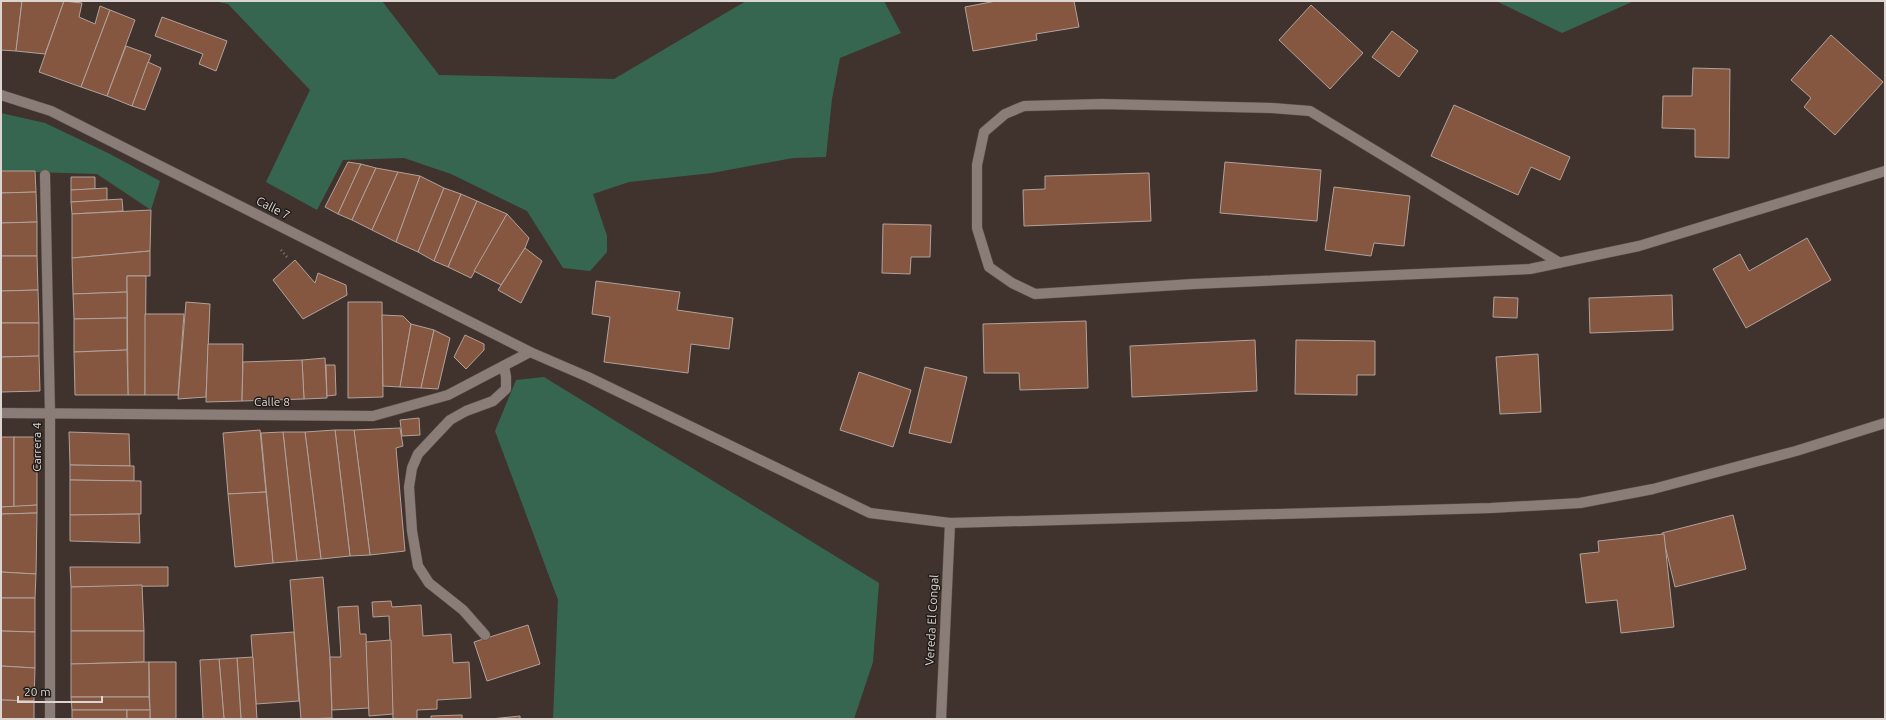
<svg xmlns="http://www.w3.org/2000/svg" width="1886" height="720" font-family="Ubuntu,sans-serif">
<rect width="100%" height="100%" fill="#40332e"/>
<g fill="#376650">
<path d="M214 1H382L439 75 614 79 746 1H884L901 33 840 58 832 99 826 157 793 158 712 173 629 182 593 194 607 236V252L590 271 563 268 527 211 451 174 404 158 343 160 317 210 266 182 310 90 228 4Z"/>
<path d="M1496 1H1634L1562 33Z"/>
<path d="M1 113 45 123 108 153 160 181 151 210 97 174 1 171Z"/>
<path d="M544 377 879 583 873 662 854 719H553L558 600 495 431 516 380Z"/>
</g>
<g fill="#855640" stroke="#b1a29b">
<path d="M1 1H22L16 51 1 50Z"/>
<path d="M22 1H64L45 54 16 51Z"/>
<path d="M64 1 82 3 79 17 95 24 100 6 110 10 81 87 39 72Z"/>
<path d="M996 1H1074L1079 27 1036 34 1037 40 973 51 965 7Z"/>
<path d="M1311 5 1363 53 1330 89 1279 40Z"/>
<path d="M110 10 135 20 107 96 81 87Z"/>
<path d="M162 17 227 41 216 71 199 64 203 54 155 36Z"/>
<path d="M1392 31 1418 51 1399 77 1372 57Z"/>
<path d="M1831 35 1883 82 1835 135 1804 107 1811 98 1791 80Z"/>
<path d="M126 46 151 55 132 106 107 96Z"/>
<path d="M148 62 161 68 145 110 132 106Z"/>
<path d="M1693 68 1730 69 1729 158 1695 157V129L1662 128 1663 96H1692Z"/>
<path d="M1454 105 1570 157 1560 180 1531 167 1518 195 1431 156Z"/>
<path d="M348 162 361 164 338 214 325 207Z"/>
<path d="M1225 162 1321 170 1317 221 1220 213Z"/>
<path d="M361 164 376 168 352 220 338 214Z"/>
<path d="M376 168 398 172 372 230 352 220Z"/>
<path d="M1 171H35L36 192 1 193Z"/>
<path d="M398 172 420 176 396 242 372 230Z"/>
<path d="M1149 173 1151 221 1024 226 1023 190 1045 189V176Z"/>
<path d="M420 176 444 188 418 252 396 242Z"/>
<path d="M71 177H95V189L71 190Z"/>
<path d="M1334 187 1410 196 1404 246 1374 243 1371 256 1325 250Z"/>
<path d="M107 188V200L71 202V190Z"/>
<path d="M444 188 461 194 434 261 418 252Z"/>
<path d="M36 192 37 222 1 223V193Z"/>
<path d="M461 194 477 201 448 267 434 261Z"/>
<path d="M122 199 123 211 72 214 71 202Z"/>
<path d="M477 201 507 214 471 278 448 267Z"/>
<path d="M151 210 150 251 72 258V214Z"/>
<path d="M507 214 529 238 525 248 501 285 474 271Z"/>
<path d="M37 222V256H1V223Z"/>
<path d="M883 224 931 225 930 257H911L910 274 882 273Z"/>
<path d="M1807 238 1831 280 1746 328 1713 269 1740 254 1749 271Z"/>
<path d="M525 248 542 261 521 303 498 290Z"/>
<path d="M150 251V276H127V292L73 294 72 258Z"/>
<path d="M1 256H37L38 290 1 291Z"/>
<path d="M295 260 315 283 318 273 346 285 347 295 303 319 273 280Z"/>
<path d="M127 276H146L145 395H128Z"/>
<path d="M596 281 680 292 677 310 733 318 729 349 691 344 688 373 604 362 610 317 592 314Z"/>
<path d="M38 290 39 323H1V291Z"/>
<path d="M127 292V318L74 319 73 294Z"/>
<path d="M1672 295 1673 330 1590 333 1589 298Z"/>
<path d="M1494 297 1518 298 1517 318 1493 317Z"/>
<path d="M186 302 210 304 206 397 178 399Z"/>
<path d="M348 302H382L383 397 348 398Z"/>
<path d="M145 314H184L178 395H145Z"/>
<path d="M382 315 403 316 411 324 400 387 383 386Z"/>
<path d="M127 318V350L74 352V319Z"/>
<path d="M1086 321 1088 388 1020 390 1019 373H984L983 324Z"/>
<path d="M1 323H39V356L1 357Z"/>
<path d="M411 324 434 330 421 388 400 387Z"/>
<path d="M434 330 450 338 438 389 421 388Z"/>
<path d="M465 335 484 344V350L466 369 454 357Z"/>
<path d="M1255 340 1257 391 1132 397 1130 346Z"/>
<path d="M1296 340 1375 341V375H1357V395L1295 394Z"/>
<path d="M208 344H243L242 401 206 402Z"/>
<path d="M127 350 128 395H75L74 352Z"/>
<path d="M1538 354 1541 412 1500 414 1496 357Z"/>
<path d="M39 356 40 391 1 392V357Z"/>
<path d="M325 358 327 398 304 399 302 360Z"/>
<path d="M302 360 304 399 242 401 243 362Z"/>
<path d="M326 365H335L336 395 327 396Z"/>
<path d="M925 367 967 377 951 443 909 433Z"/>
<path d="M859 372 911 390 893 447 840 430Z"/>
<path d="M419 418 420 435 402 436 400 420Z"/>
<path d="M400 428 403 446 396 448 405 551 370 555 354 430Z"/>
<path d="M260 430 266 492 228 494 223 433Z"/>
<path d="M335 430H354L370 555 350 556Z"/>
<path d="M335 430 350 556 321 559 305 432Z"/>
<path d="M69 432 129 434 130 466 70 465Z"/>
<path d="M283 432H305L321 559 297 561Z"/>
<path d="M283 432 297 561 273 563 261 433Z"/>
<rect x="1" y="437" width="13" height="70"/>
<path d="M14 437H37V505L14 507Z"/>
<path d="M70 465 134 466V481L70 480Z"/>
<path d="M70 480 141 481V514L70 515Z"/>
<path d="M266 492 273 563 235 567 228 494Z"/>
<path d="M37 505V513L1 514V507Z"/>
<path d="M37 513 36 574 1 572V514Z"/>
<path d="M139 514 140 543 70 541V515Z"/>
<path d="M1733 515 1746 569 1675 587 1662 533Z"/>
<path d="M1664 534 1674 627 1621 633 1617 600 1586 603 1580 554 1599 552 1598 541Z"/>
<path d="M70 567H168V586L71 587Z"/>
<path d="M1 572 36 574 35 598H1Z"/>
<path d="M323 577 330 657 332 718 301 719 290 580Z"/>
<path d="M142 585 144 631H71V587Z"/>
<path d="M1 598H35V632L1 631Z"/>
<path d="M391 601 392 607 421 605 423 636 451 634 453 663 469 662 471 698 437 700V709L417 710V719H393L389 616 373 617 372 602Z"/>
<path d="M358 606 360 634H366L369 708 332 710 330 657H341L338 607Z"/>
<path d="M528 625 540 664 487 681 474 642Z"/>
<path d="M1 631 35 632V668L1 666Z"/>
<path d="M71 631H144V662L71 664Z"/>
<path d="M294 632 299 701 256 704 251 635Z"/>
<path d="M391 640 393 714 369 716 366 642Z"/>
<path d="M253 657 257 719H241L237 658Z"/>
<path d="M237 658 241 719H224L219 659Z"/>
<path d="M219 659 224 719H203L200 660Z"/>
<path d="M149 662V697H71V664Z"/>
<path d="M149 662H176V719H150Z"/>
<path d="M1 666 35 668 34 701 1 700Z"/>
<path d="M71 697H149L150 710H72Z"/>
<path d="M1 700 34 701V719H1Z"/>
<rect x="72" y="710" width="55" height="9"/>
<rect x="127" y="710" width="23" height="9"/>
<path d="M462 715V719H431V716Z"/>
<path d="M520 716V719H491Z"/>
</g>
<g fill="none" stroke-linecap="round" stroke-linejoin="round">
<defs>
<path id="service" d="M485 635 463 610 429 583 418 566 412 531 409 487 412 468 418 454 433 438 450 420 466 411 493 401 506 389V377L504 366"/>
<g id="minor">
<path d="M45 175 50 413V719"/>
<path d="M1560 263 1310 111 1272 108 1102 104 1024 106 1005 114 984 132 977 165V228L989 267 1012 283 1035 294 1193 284 1530 269 1639 246 1885 171"/>
<path d="M1 413 373 416 448 395 530 352"/>
<path d="M941 719 950 523"/>
</g>
<path id="secondary" d="M1 95 51 111 530 352 588 377 870 513 950 523 1491 508 1580 503 1653 489 1796 451 1885 423"/>
</defs>
<use href="#service" stroke="#594f4b" stroke-width="11"/>
<use href="#minor" stroke="#594f4b" stroke-width="11"/>
<use href="#secondary" stroke="#594f4b" stroke-width="11"/>
<path stroke="#867b77" stroke-width="2.5" stroke-dasharray="1 3" stroke-linecap="butt" d="M281 250 287 257"/>
<use href="#service" stroke="#8a7c76" stroke-width="10"/>
<use href="#minor" stroke="#8a7c76" stroke-width="10"/>
<use href="#secondary" stroke="#8a7c76" stroke-width="10"/>
</g>
<g text-anchor="middle" stroke-width="3" stroke-linejoin="round" paint-order="stroke">
<g font-size="12" fill="#ddd5d2" stroke="#221d1a">
<text transform="translate(273 208) rotate(27)" y="4">Calle 7</text>
<text x="272" y="406">Calle 8</text>
<text transform="translate(37 447) rotate(-90)" y="4">Carrera 4</text>
<text transform="translate(932 620) rotate(-87)" y="4">Vereda El Congal</text>
</g>
</g>
<rect width="1886" height="720" fill="none" stroke="#ddd5d2" stroke-width="4"/>
<path d="M18 696v6h84v-6" fill="none" stroke="#ddd5d2" stroke-width="2"/>
<text x="24" y="696" font-size="12" fill="#ddd5d2" stroke="#221d1a" stroke-width="3" paint-order="stroke">20 m</text>
</svg>
